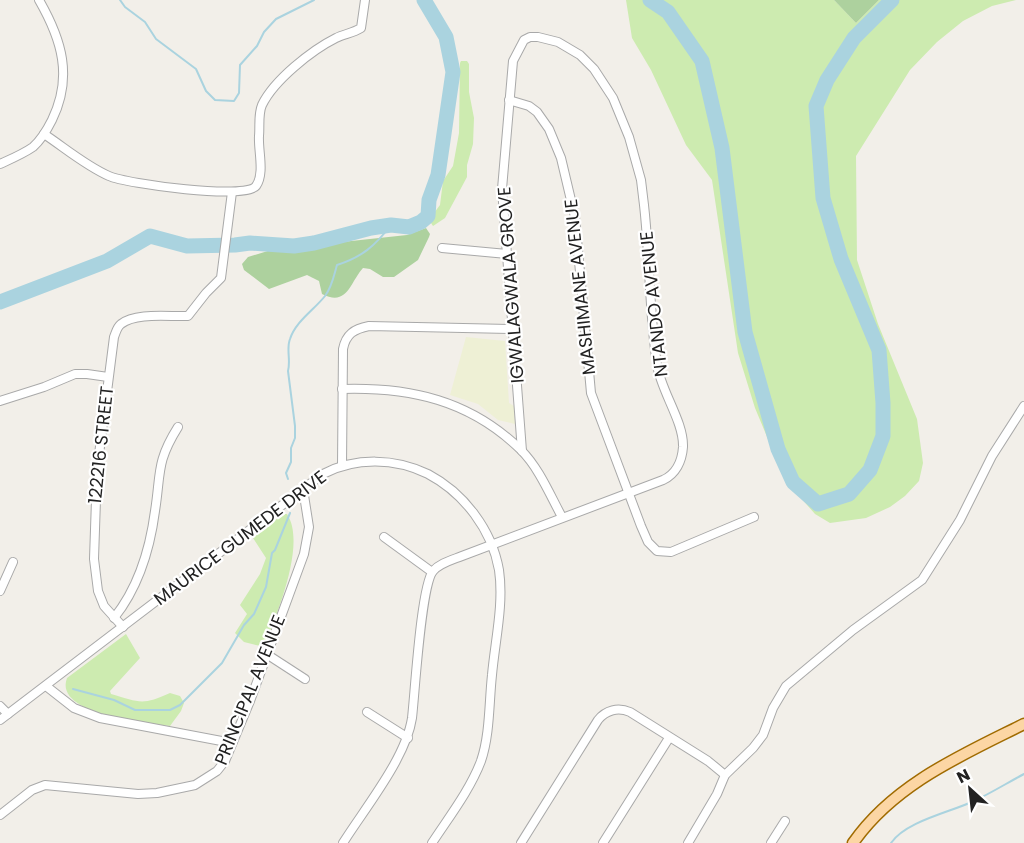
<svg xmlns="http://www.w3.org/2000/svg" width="1024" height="843" font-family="Poppins,sans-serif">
<rect width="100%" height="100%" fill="#f2efe9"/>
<path fill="#eef0d5" d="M466 337 505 341 509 403 514 406 515 424 498 420 478 404 450 395Z"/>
<g fill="#cdebb0">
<path d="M626 0H834L856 23 879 0H1016L992 6 963 21 937 42 910 70 856 156 857 260 878 324 917 419 923 463 919 481 905 496 890 507 866 518 830 523 815 514 785 480 755 408 738 353 712 180 686 145 651 70 632 38Z"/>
<path d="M461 61H467L469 64V92L474 118 473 144 467 165V177L445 218 433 226 431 223 434 213 440 205 443 181 453 166 459 133 460 63Z"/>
<path d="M283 514H287C307 544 276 616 264 647L244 642 235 633 247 614 240 605 260 574 266 558 253 538Z"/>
<path d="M126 634 140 658 110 691 111 694C139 702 142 706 170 693L180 696 184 703 181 711 170 726C149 723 53 715 67 678Z"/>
</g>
<g fill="#add19e">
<path d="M834 0H879L856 23Z"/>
<path d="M426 228 430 234 429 237 418 260 394 277H383L370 269 363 268C350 282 348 307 322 294L319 281 307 275 269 289 244 270 242 264 248 257 271 250 316 249 342 242 407 235Z"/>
</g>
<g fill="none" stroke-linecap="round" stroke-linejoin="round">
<g stroke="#aad3df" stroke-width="2">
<path d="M120 0 125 7 145 22 156 39 196 69 206 91 215 100 234 101 239 93 240 65 257 46 264 32 276 19 314 0"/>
<path d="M288 479 286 473 291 462V448L295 438V426L288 371C291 360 286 349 290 339 296 321 314 310 325 296 332 287 334 275 337 265 362 257 375 246 391 225"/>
<path d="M73 689 114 700 135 710H170L180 705 222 663 244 625 254 614 266 587 272 553 275 550 290 513"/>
<path d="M891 843C906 821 951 812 974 801 991 793 1007 783 1024 774"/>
</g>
<g stroke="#aad3df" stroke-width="15">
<path d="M650 0 668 12 702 61 722 148 745 332 778 449 793 482 818 504 849 494 870 470 883 436V403L879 350 841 259 823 198 816 106 827 80 854 38 892 0"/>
<path d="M0 302 107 261 150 236 187 246 235 245 250 243 294 246 314 243 371 228 391 225 409 227 421 222 428 216 429 200 438 175 453 72 446 37 424 0"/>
</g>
<defs>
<g id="minor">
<path d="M509 100 529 106 537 112 549 129 561 158 575 217 591 393 641 526 648 542 657 551 671 552 754 517"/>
<path d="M44 134C65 148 86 166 109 176 127 184 246 200 256 186 265 173 258 151 259 136 260 126 258 114 262 105 274 80 312 50 336 38 344 34 353 33 361 28L365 0"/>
<path d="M0 164C11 159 23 154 33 147 42 139 47 130 52 120 73 77 62 40 39 0"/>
<path d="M442 248 507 254"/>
<path d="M342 389C410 387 470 400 521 450 539 468 550 495 562 517"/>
<path d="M0 401 44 387 75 374H87L108 377"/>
<path d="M342 466 343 349C346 334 354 329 369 326L513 329"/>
<path d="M384 537 432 572"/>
<path d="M0 591 13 562"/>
<path d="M114 618C138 588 150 549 155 511 161 473 156 462 178 427"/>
<path d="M123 627 104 606 98 591 94 559 97 470 114 337C116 332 117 327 121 324 136 312 170 317 188 316L206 293 221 278 232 192"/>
<path d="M268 655 305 679"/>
<path d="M46 686 74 708 100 718 232 743"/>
<path d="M0 706 8 714"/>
<path d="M367 712 408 738"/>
<path d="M0 720 323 474C356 457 395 458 428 474 464 493 492 530 499 570 504 604 495 641 492 675 489 702 490 735 481 761 470 790 449 817 432 843"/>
<path d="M0 815 32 790 45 785 138 794 157 793 195 785 217 771 225 761 250 701 304 554 309 527 303 489"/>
<path d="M343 843C365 808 406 758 412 718 415 692 421 586 433 571 440 563 452 560 462 556L663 480C676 474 682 461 683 447 684 422 661 391 657 365 649 312 650 258 644 205L641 180 629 137 613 98 594 69 580 55 558 42 538 37H530L524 40 513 61 502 189 522 451"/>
<path d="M521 843 598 720C606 710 618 707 630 712L708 761 725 775"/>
<path d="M603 843 669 738"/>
<path d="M688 843 717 794 725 775 753 748 763 735 773 708 786 686 853 630 922 580 960 520 992 456 1024 406"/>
<path d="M771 843 785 821"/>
</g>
<path id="major" d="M853 843C894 784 962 755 1024 724"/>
</defs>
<use href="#minor" stroke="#a9a9a9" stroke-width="10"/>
<use href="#major" stroke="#a06b00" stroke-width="13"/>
<use href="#minor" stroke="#fff" stroke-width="8"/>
<use href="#major" stroke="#fcd6a4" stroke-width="10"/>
</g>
<g text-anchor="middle" stroke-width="4.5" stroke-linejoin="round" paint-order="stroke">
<g font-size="18" fill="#222" stroke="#fff">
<text transform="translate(511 285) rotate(-94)" y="6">IGWALAGWALA GROVE</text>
<text transform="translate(580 287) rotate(-96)" y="6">MASHIMANE AVENUE</text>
<text transform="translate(654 304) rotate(-96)" y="6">NTANDO AVENUE</text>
<text transform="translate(101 445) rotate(-84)" y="6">122216 STREET</text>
<text transform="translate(240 538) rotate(-37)" y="6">MAURICE GUMEDE DRIVE</text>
<text transform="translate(250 690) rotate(-68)" y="6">PRINCIPAL AVENUE</text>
</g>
</g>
<g transform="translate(970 789) rotate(333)" stroke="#ffffff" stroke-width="4.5" paint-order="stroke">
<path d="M0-4.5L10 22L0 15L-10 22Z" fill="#222222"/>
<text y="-9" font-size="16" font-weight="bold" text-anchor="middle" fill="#222222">N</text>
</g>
</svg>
